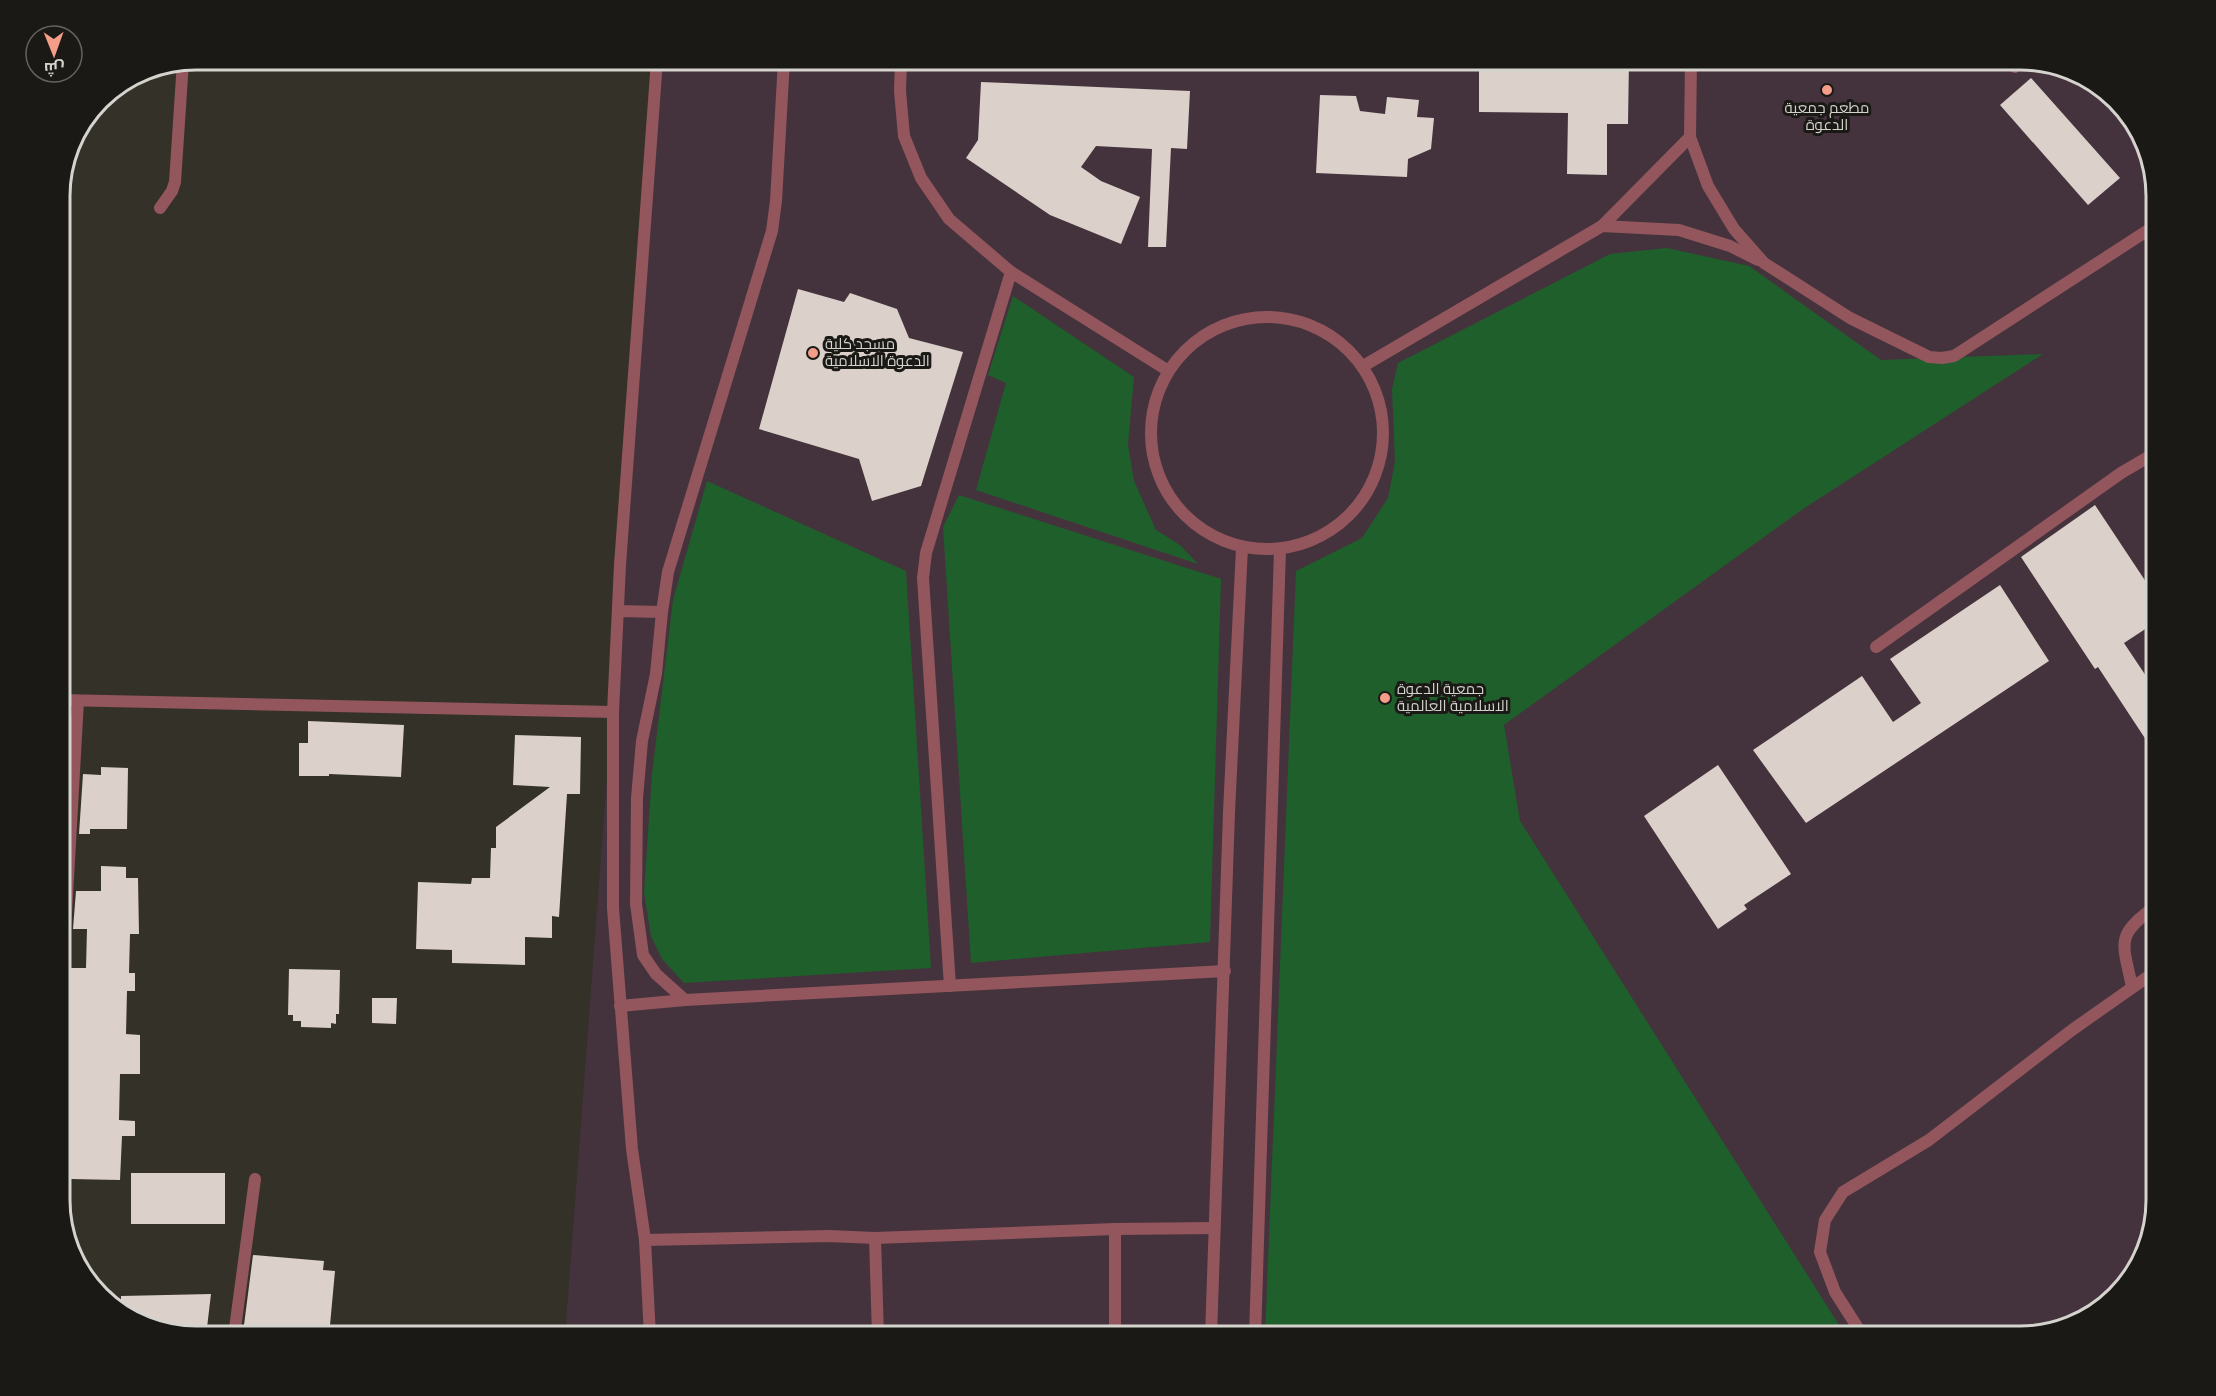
<svg xmlns="http://www.w3.org/2000/svg" width="2216" height="1396" font-family="'Roboto Condensed',Cairo,sans-serif">
<rect width="100%" height="100%" fill="#343129"/>
<path fill="#44333d" d="M661 60H2020L2095 83 2138 128 2156 196V1200L2133 1275 2088 1318 2020 1336H565Z"/>
<g fill="#1f5f2b">
<path d="M1667 248 1749 266 1881 360 2043 354 1803 509 1504 725 1520 821 1846 1336H1265L1296 571 1362 538 1388 498 1395 461 1392 389 1398 363 1610 254Z"/>
<path d="M1013 296 1134 377 1128 445 1134 481 1156 530 1180 545 1198 564 976 490 1006 383 988 375Z"/>
<path d="M707 481 906 571 931 968 684 983 662 959 651 936 644 892 652 774 673 600Z"/>
<path d="M959 495 1221 579 1210 942 971 963 943 527Z"/>
</g>
<g fill="#dbd0ca">
<path d="M1581 60H1629L1628 124H1607V175L1567 174 1568 113 1479 112V68L1581 69Z"/>
<path d="M2031 78 2120 178 2088 205 2000 105Z"/>
<path d="M981 82 1190 91 1187 149 1171 148 1166 247H1148L1152 149 1096 146 1081 167 1101 181 1140 197 1121 244 1050 215 966 158 978 140Z"/>
<path d="M1320 95 1356 96 1360 111 1385 114 1387 97 1419 100 1417 117 1434 118 1431 149 1408 159 1407 177 1316 173Z"/>
<path d="M798 289 844 302 850 293 897 309 909 338 963 352 921 486 872 501 859 459 759 429Z"/>
<path d="M2095 505 2156 597V622L2124 643 2156 691V755L2098 667 2095 669 2021 557Z"/>
<path d="M2000 585 2049 661 1806 823 1753 750 1862 676 1893 722 1921 703 1890 659Z"/>
<path d="M308 721 404 725 401 777 329 774V776H299V743H308Z"/>
<path d="M515 735 581 737 580 794H567L559 917 552 916V938L525 937V965L452 963V950L416 949 418 882 471 884 472 878H490L491 848H496V827L550 787 513 785Z"/>
<path d="M1718 765 1791 874 1744 905 1747 909 1718 929 1644 816Z"/>
<path d="M101 767 128 768 127 829H90V834H79L83 774 101 775Z"/>
<path d="M101 866 126 867V878H138L139 934H130L129 973H135V991H127L126 1034 140 1035V1074H120L119 1120 135 1121V1136H122L120 1180 70 1179 71 1129H60L62 1035H60V1028L67 1025 68 1020 71 968H86L87 929H73L76 891H101Z"/>
<path d="M289 969 340 970 339 1014H336V1024L331 1023V1028L301 1027V1021H293V1015H288Z"/>
<path d="M372 998H397L396 1024 372 1023Z"/>
<rect x="131" y="1173" width="94" height="51"/>
<path d="M253 1255 324 1261 323 1270 335 1271 329 1336H277L243 1333Z"/>
<path d="M211 1294 206 1336H196L121 1313V1296Z"/>
</g>
<g fill="none" stroke-linecap="round" stroke-linejoin="round">
<g stroke="#93565d" stroke-width="12">
<path d="M901 60 900 91 904 136 921 178 949 219 1011 272"/>
<path d="M1691 60 1690 137 1708 186 1734 229 1764 263 1850 318 1929 357 1942 358 1954 356 2156 225"/>
<path d="M2015 67 2023 61"/>
<path d="M1602 226 1679 230 1730 246 1758 260"/>
<circle cx="1267" cy="433" r="116"/>
<path d="M1365 365 1602 226 1690 137"/>
<path d="M662 612 656 674 642 741 637 798 636 904 643 955 656 974 685 1000"/>
<path d="M1876 647 2121 473 2150 456 2156 457"/>
<path d="M613 712V908L632 1149 645 1240 829 1236 875 1238 1115 1229 1214 1228"/>
<path d="M950 986 923 578 926 553 1011 272 1167 370"/>
<path d="M2132 987C2123 942 2114 936 2156 906"/>
<path d="M620 1006 685 1000 1225 971"/>
<path d="M875 1238 878 1336"/>
<path d="M645 1240 650 1336"/>
<path d="M1115 1336V1229"/>
<path d="M1211 1336 1229 812 1242 548"/>
<path d="M1255 1336 1280 550"/>
<path d="M1863 1336 1835 1292 1820 1252 1825 1220 1843 1192 1929 1140 2072 1030 2156 971"/>
</g>
<g stroke="#93565d" stroke-width="12">
<path d="M160 208 172 191 175 182 183 62"/>
<path d="M618 611 662 612 668 572 772 231 776 201 784 60"/>
<path d="M60 700 613 712 620 565 657 60"/>
<path d="M60 1020 78 701"/>
<path d="M234 1336 255 1179"/>
</g>
</g>
<g fill="#f49e89" stroke="#1a1915" stroke-width="2">
<circle cx="1827" cy="90" r="6"/>
<circle cx="813" cy="353" r="6"/>
<circle cx="1385" cy="698" r="6"/>
</g>
<g text-anchor="middle" stroke-width="6" stroke-linejoin="round" paint-order="stroke">
<g font-size="15" fill="#d5d3ce" stroke="#1a1915" text-anchor="start">
<text x="1827" y="113" text-anchor="middle">مطعم جمعية<tspan x="1827" dy="17">الدعوة</tspan></text>
<text x="825" y="349">مسجد كلية<tspan x="825" dy="17">الدعوة الاسلامية</tspan></text>
<text x="1397" y="694">جمعية الدعوة<tspan x="1397" dy="17">الاسلامية العالمية</tspan></text>
</g>
</g>
<path d="M0 0H2216V1396H0ZM196 70H2020A126 126 0 0 1 2146 196V1200A126 126 0 0 1 2020 1326H196A126 126 0 0 1 70 1200V196A126 126 0 0 1 196 70Z" fill="#1a1915" fill-rule="evenodd"/>
<path fill="none" stroke="#d5d3ce" stroke-width="3" d="M196 70H2020A126 126 0 0 1 2146 196V1200A126 126 0 0 1 2020 1326H196A126 126 0 0 1 70 1200V196A126 126 0 0 1 196 70Z"/>
<g transform="translate(54 54) rotate(179)"><circle r="28" fill="#1a1915" stroke="#65635f" stroke-width="1.5"/>
<path d="M0-4.5L10 22L0 15L-10 22Z" fill="#f49e89"/>
<text y="-9" font-size="16" font-weight="bold" text-anchor="middle" fill="#d5d3ce">ش</text>
</g>
</svg>
